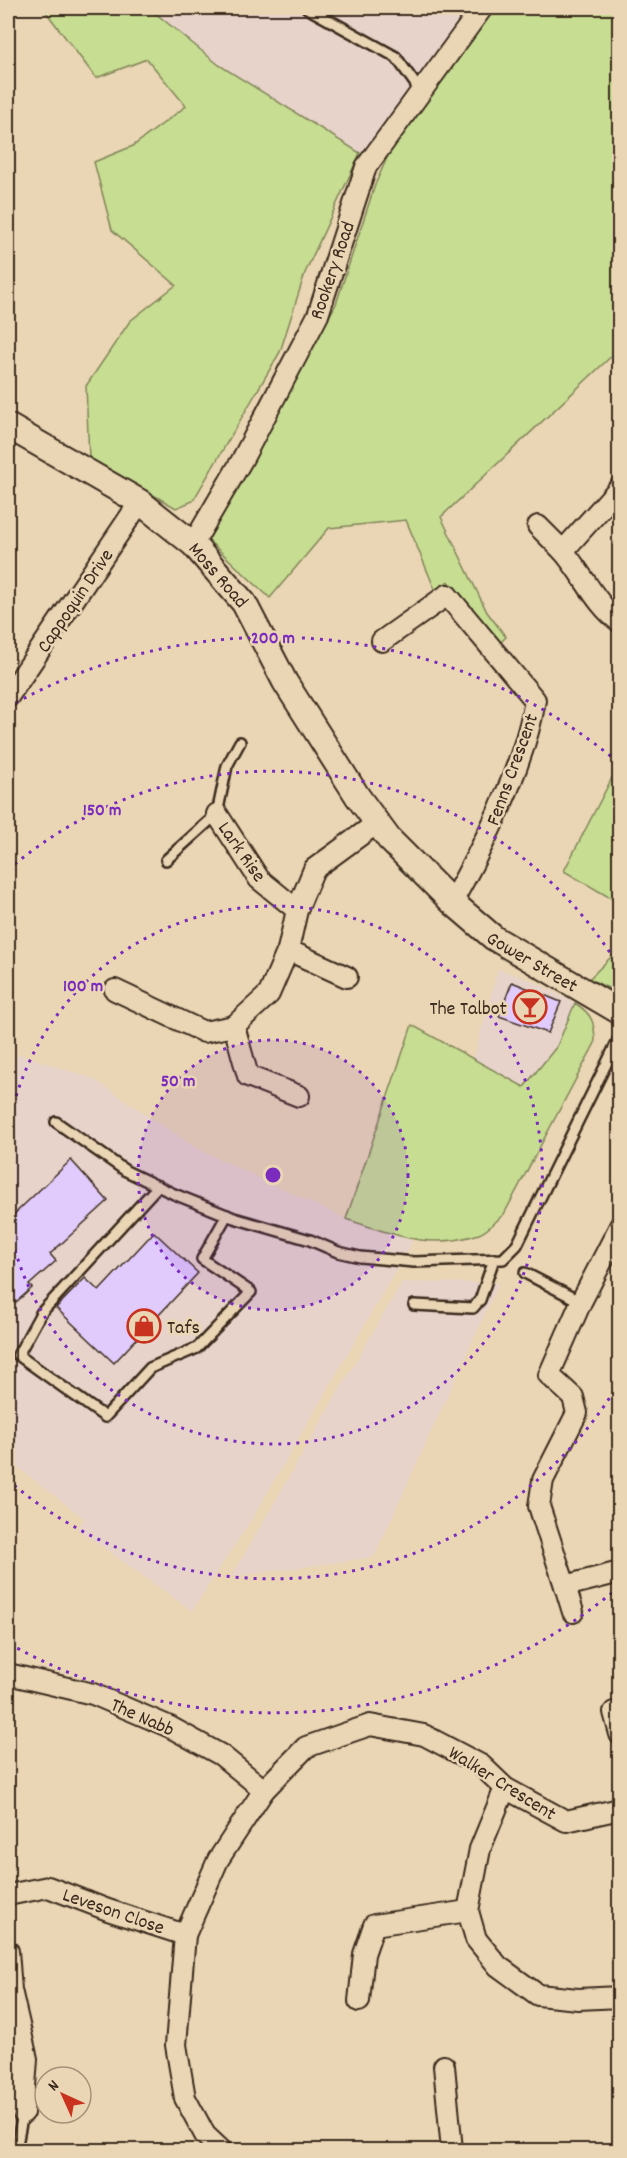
<svg xmlns="http://www.w3.org/2000/svg" width="627" height="2158" font-family="Dekko,sans-serif">
<rect width="100%" height="100%" fill="#ead6b4"/>
<filter id="ink" filterUnits="userSpaceOnUse"><feTurbulence type="fractalNoise" baseFrequency=".0167" numOctaves="2"/><feDisplacementMap in="SourceGraphic" scale="12" xChannelSelector="R" yChannelSelector="G"/><feConvolveMatrix kernelMatrix="1 2 1 2 8 2 1 2 1" color-interpolation-filters="sRGB"/></filter>
<g filter="url(#ink)">
<g fill="#e7d3ca">
<path d="M149 8H481L376 154 360 153 219 65Z"/>
<path d="M498 969 533 981 575 1003 557 1046 525 1087 473 1060Z"/>
<path d="M19 1054 94 1079 196 1148 346 1219 413 1241 255 1514 192 1611 76 1528 85 1519 8 1460V1069Z"/>
<path d="M402 1282 499 1283 374 1557 231 1577Z"/>
</g>
<g fill="#c7dd92" stroke="#818458" stroke-width="1.5">
<path d="M43 8H149L219 65 360 153 305 273 280 352 193 501 176 508 89 458 86 386 130 321 176 285 112 230 94 162 133 146 186 106 147 59 96 78Z"/>
<path d="M493 8H619V349L441 517 487 612 506 637 499 644 448 581 436 592 406 520 329 528 270 598 208 540 336 304 375 185 393 144Z"/>
<path d="M619 753V903L564 871 616 770Z"/>
<path d="M619 949V993L589 979Z"/>
<path d="M575 1003C592 1014 595 1022 595 1043L504 1214C497 1220 488 1231 479 1234 430 1251 392 1234 346 1219L412 1025 524 1087 557 1046Z"/>
</g>
<g fill="#e1cbfc" stroke="#3b2a1e" stroke-width="1.5">
<path d="M512 982 561 1002 548 1033 499 1016Z"/>
<path d="M71 1160 108 1201 50 1254 56 1261 29 1285 32 1288 14 1304 8 1296V1220Z"/>
<path d="M154 1232 198 1273 114 1363 56 1308 85 1278 99 1291Z"/>
</g>
<g fill="none" stroke-linecap="round" stroke-linejoin="round">
<defs>
<g id="service">
<path d="M307 8 396 57 421 92"/>
<path d="M166 860 217 814 227 766 240 742"/>
<path d="M56 1122 126 1171 174 1194 234 1218 310 1240 338 1252 360 1257 414 1262 503 1259 517 1245 620 1036"/>
<path d="M158 1186 41 1313 18 1355 105 1417 150 1368 197 1348 251 1292 202 1259 227 1215"/>
<path d="M525 1273 581 1302"/>
<path d="M414 1305 473 1308 480 1300 494 1259"/>
<path d="M8 2061 27 2059"/>
<path d="M16 2150 23 2113"/>
</g>
<g id="minor">
<path d="M620 487 563 551C583 574 596 605 620 622"/>
<path d="M538 526 563 551"/>
<path d="M193 544 242 460 318 315 366 167 482 8"/>
<path d="M382 641 447 595 535 700C525 764 484 845 452 902"/>
<path d="M8 697 140 502"/>
<path d="M217 814 259 879 297 910"/>
<path d="M288 950 347 977"/>
<path d="M115 990 204 1032 234 1026 269 994 288 950 297 910 314 869 377 823"/>
<path d="M234 1026 248 1076 299 1096"/>
<path d="M565 1586 539 1506 543 1480 577 1413 573 1397 549 1375 581 1302 620 1226"/>
<path d="M573 1612 565 1586 620 1572"/>
<path d="M8 1674 93 1694 170 1727 221 1755 264 1790"/>
<path d="M614 1712 620 1734"/>
<path d="M505 1788 480 1849 468 1911 476 1939 498 1966 538 1995 578 1999 620 1997"/>
<path d="M8 1895 48 1887 108 1910 185 1935"/>
<path d="M8 1951 11 1990 27 2059 23 2113"/>
<path d="M359 2001 364 1954 374 1925 468 1911"/>
<path d="M444 2066 452 2150"/>
<path d="M221 2150 205 2135 185 2098 176 2045 185 1935 218 1860 264 1790 306 1747 370 1725 424 1735 481 1765 505 1788 566 1821 620 1809"/>
</g>
<g id="tertiary">
<path id="s1" d="M8 426 140 502 193 544 244 603 285 682 358 797 389 839 452 902 494 938 620 1012"/>
</g>
</defs>
<use href="#service" stroke="#3b2a1e" stroke-width="14"/>
<use href="#minor" stroke="#3b2a1e" stroke-width="24"/>
<use href="#tertiary" stroke="#3b2a1e" stroke-width="28"/>
<use href="#service" stroke="#ead6b4" stroke-width="9"/>
<use href="#minor" stroke="#ead6b4" stroke-width="20"/>
<use href="#tertiary" stroke="#ead6b4" stroke-width="24"/>
</g>
</g>
<circle cx="273" cy="1175" r="135" fill="#7b2cbf" fill-opacity=".12"/>
<g fill="none" stroke="#7b2cbf" stroke-width="3" stroke-dasharray="3 6">
<circle cx="273" cy="1175" r="135"/>
<path d="M8 1131A269 269 0 1 1 8 1219"/>
<path d="M619 1383A404 404 0 0 1 8 1480M8 870A404 404 0 0 1 619 967"/>
<path d="M619 1587A538 538 0 0 1 8 1643M8 707A538 538 0 0 1 619 763"/>
</g>
<defs>
<symbol id="bar-ring" viewBox="-11 -11 22 22"><circle r="9.5" fill="#ead6b4" stroke="#c8321e" stroke-width="1.5"/><path d="M-6-5H6L.8 .8V4.5H3.5V6h-7V4.5H-.8V.8Z" fill="#c8321e"/></symbol>
<symbol id="shop-ring" viewBox="-11 -11 22 22"><circle r="9.5" fill="#ead6b4" stroke="#c8321e" stroke-width="1.5"/><path d="M-5-2.5h2.3a2.7 3.5 0 0 1 5.4 0H5L5.5 6h-11ZM-1.5-2.5h3a1.5 2.3 0 0 0-3 0Z" fill="#c8321e"/></symbol>
</defs>
<g fill-rule="evenodd">
<use href="#bar-ring" x="511" y="988" width="38" height="38"/>
<use href="#shop-ring" x="125" y="1307" width="38" height="38"/>
</g>
<g text-anchor="middle" stroke-width="5" stroke-linejoin="round" paint-order="stroke">
<g font-size="20" fill="#3b2a1e" stroke="#ead6b4">
<text transform="translate(331 270) rotate(-71)" y="7">Rookery Road</text>
<text dy="7" stroke="none"><textPath href="#s1" startOffset="260">Moss Road</textPath></text>
<text transform="translate(74 600) rotate(-56)" y="7">Cappoquin Drive</text>
<text transform="translate(511 769) rotate(-70)" y="7">Fenns Crescent</text>
<text transform="translate(243 851) rotate(55)" y="7">Lark Rise</text>
<text dy="7" stroke="none"><textPath href="#s1" startOffset="765">Gower Street</textPath></text>
<text transform="translate(143 1716) rotate(24)" y="7">The Nabb</text>
<text transform="translate(503 1782) rotate(32)" y="7">Walker Crescent</text>
<text transform="translate(114 1910) rotate(19)" y="7">Leveson Close</text>
</g>
<g font-size="20" fill="#3b2a1e" stroke="#ead6b4" text-anchor="end">
<text x="507" y="1014">The Talbot</text>
<text x="167" y="1333" text-anchor="start">Tafs</text>
</g>
</g>
<circle cx="273" cy="1175" r="9" fill="#7b2cbf" stroke="#ead6b4" stroke-width="3"/>
<g font-size="18" text-anchor="middle" font-weight="bold" fill="#7b2cbf" stroke="#ead6b4" stroke-width="5" stroke-linejoin="round" paint-order="stroke">
<text x="273" y="643">200 m</text>
<text x="102" y="815">150 m</text>
<text x="83" y="991">100 m</text>
<text x="178" y="1086">50 m</text>
</g>
<rect width="627" height="2158" fill="none" stroke="#ead6b4" stroke-width="30"/>
<rect x="15" y="15" width="597" height="2128" fill="none" stroke="#3b2a1e" stroke-width="2" filter="url(#ink)"/>
<g transform="translate(63 2095) rotate(315)"><circle r="28" fill="#ead6b4" stroke="#a49178" stroke-width="1.5"/>
<path d="M0-4.5L10 22L0 15L-10 22Z" fill="#c8321e"/>
<text y="-9" font-size="16" font-weight="bold" text-anchor="middle" fill="#3b2a1e">N</text>
</g>
</svg>
